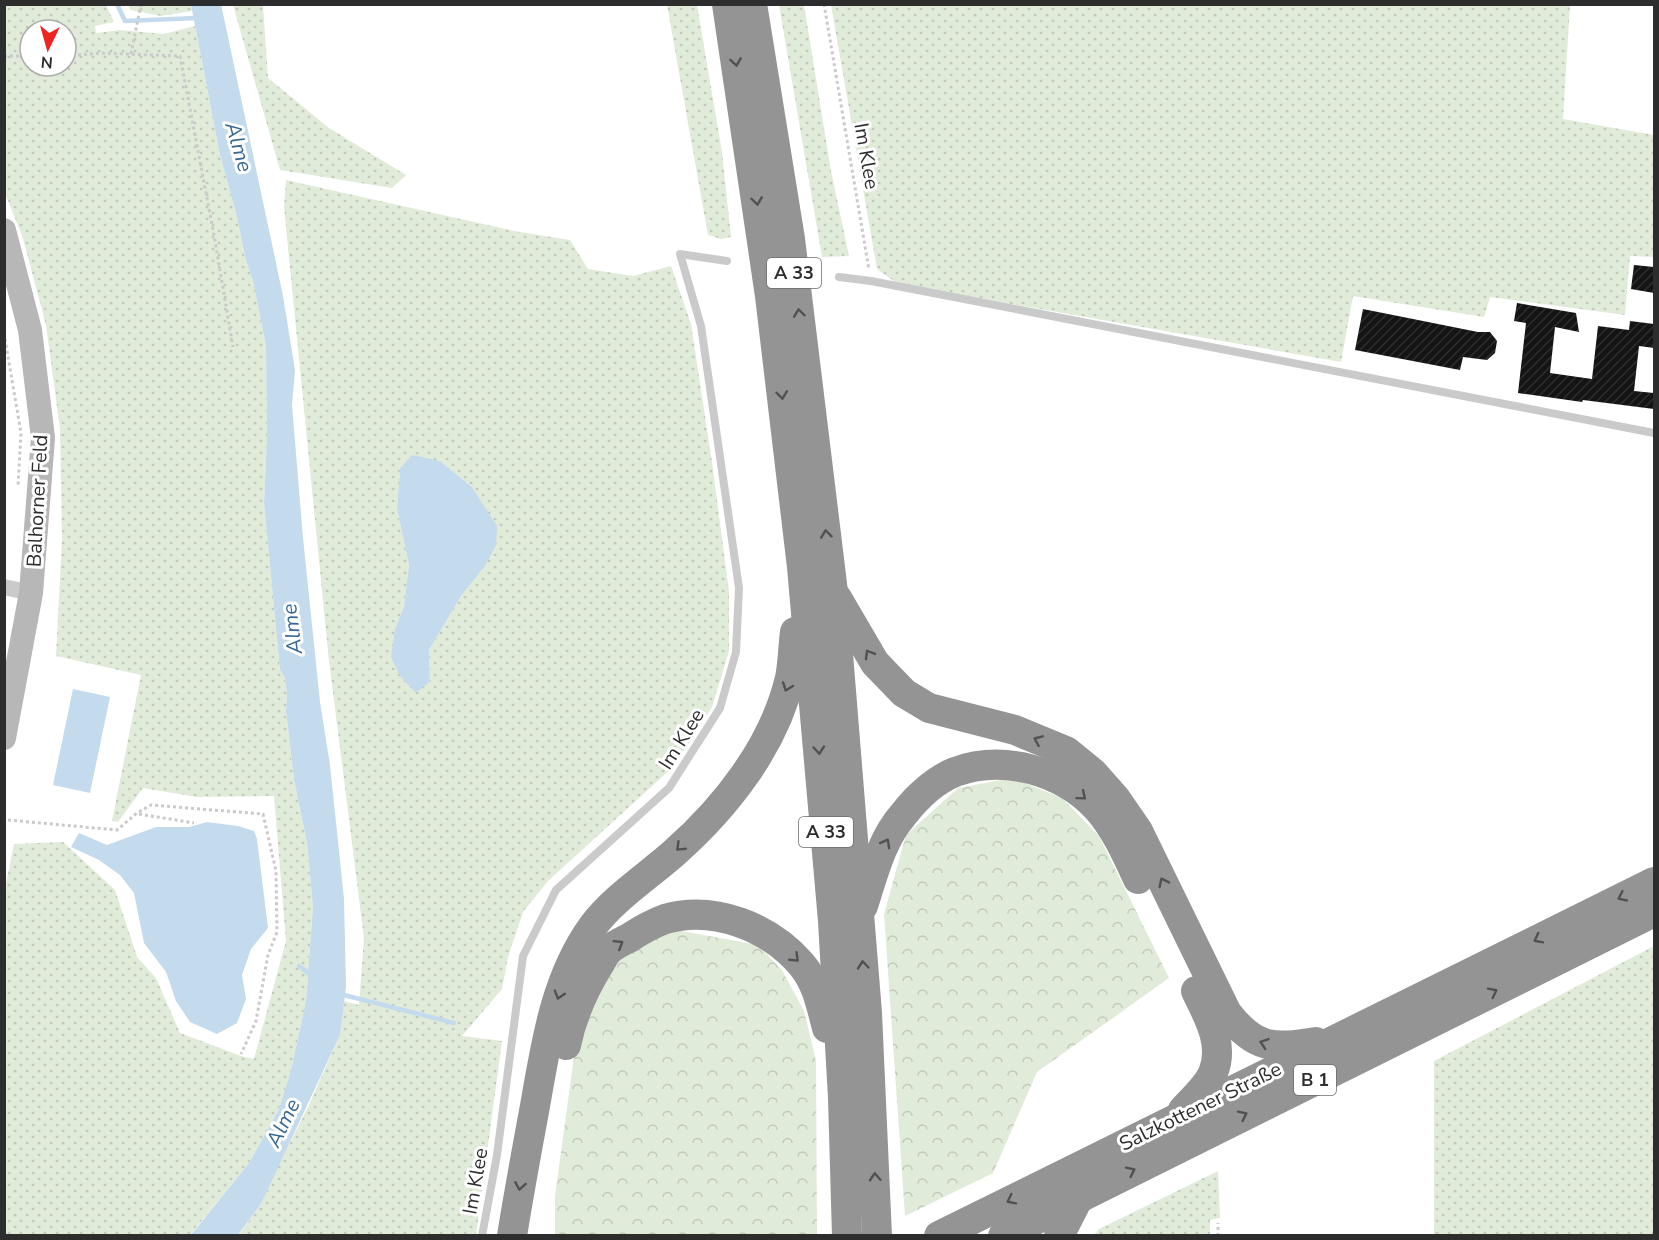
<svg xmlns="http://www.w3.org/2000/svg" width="1659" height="1240" font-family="'Nunito Sans',sans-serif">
<defs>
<pattern id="grass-dots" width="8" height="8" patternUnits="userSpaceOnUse" patternTransform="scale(1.5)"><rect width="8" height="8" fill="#e1ebd9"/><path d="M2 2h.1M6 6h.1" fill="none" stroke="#c1cabb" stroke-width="1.8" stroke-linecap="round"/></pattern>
<pattern id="forest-crowns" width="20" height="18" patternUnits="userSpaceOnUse" patternTransform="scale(1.5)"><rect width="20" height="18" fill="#e1ebd9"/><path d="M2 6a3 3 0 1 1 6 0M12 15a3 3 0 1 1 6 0" fill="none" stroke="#c1cabb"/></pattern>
<pattern id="building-hatch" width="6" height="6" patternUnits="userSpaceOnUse" patternTransform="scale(1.5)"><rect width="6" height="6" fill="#141414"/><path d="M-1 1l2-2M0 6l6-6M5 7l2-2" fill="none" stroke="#2e2e2e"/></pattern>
</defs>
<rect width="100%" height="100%" fill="#fff"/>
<g fill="url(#grass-dots)" fill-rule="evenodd">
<path d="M5 5H106L114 22 95 26 96 33 120 30 164 34 195 26 220 155 237 217 245 257 253 281 266 346 267 438 264 503 280 670 285 678 287 694 286 711 294 780 307 843 313 907 306 1001 291 1070 279 1109 249 1163 190 1235 5 1236 4 894 14 844 63 842 115 890 137 957 156 978 180 1033 241 1056 254 1059 286 941 274 796 197 797 143 788 118 822 112 821 141 675 56 656 62 539 60 429 46 325 22 235 5 194ZM30 30H66V66H30Z"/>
<path d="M128 5H191L192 11 161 16 131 10Z"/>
<path d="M233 5H263L268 78 329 128 406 175 392 188 280 170Z"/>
<path d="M667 5H697L722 152 731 237 721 239 708 235Z"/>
<path d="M779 5H804L831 171 849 256 822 257Z"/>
<path d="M831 5H1570L1563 119 1654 135V257L1630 256 1625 315 1490 297 1484 317 1353 296 1341 362 898 284 877 269Z"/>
<path d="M286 180 514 231 570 240 588 269 633 276 671 266 691 324 712 462 729 591V651L712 707 674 766 548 881 523 912 508 957 502 989 462 1036 502 1041 476 1235 238 1236 261 1204 275 1172 308 1107 340 1035 344 1001 359 1005 364 938 329 661 284 207ZM440 461 472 487 496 526 485 566 461 596 429 650 430 681 395 629 404 606 409 565 397 509 400 469Z"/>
<path d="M1654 946V1235H1434V1061Z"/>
<path d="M1218 1171 1220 1218 1210 1220V1235H1094L1099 1229Z"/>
</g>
<g fill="url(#forest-crowns)">
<path d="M1012 778 1062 798 1099 836 1169 978 1037 1072 993 1173 905 1216 884 914 906 835 958 788Z"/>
<path d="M671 929 758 945 782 970 804 1011 816 1061 817 1235 555 1236V1196L576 1042 603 978 628 952Z"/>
</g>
<g fill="#c4daed">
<path d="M221 4 283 296 295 370 292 405 303 538 320 702 330 765 344 899 346 987 340 1035 261 1204 238 1235 190 1236 249 1163 279 1109 291 1070 306 1001 313 907 307 843 294 780 286 711 287 694 285 678 280 670 264 503 267 438 266 346 253 281 245 257 237 217 220 155 191 5Z"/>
<path d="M412 455 440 461 472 487 497 526 496 545 485 566 461 596 429 650 430 681 416 693 400 676 391 657 395 629 404 606 409 565 397 509 400 469Z"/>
<path d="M73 689 110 697 90 793 53 785Z"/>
<path d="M207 822 238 826 254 831 257 839 268 928 251 949 242 975 246 999 237 1023 217 1034 190 1022 176 1001 166 972 144 943 134 893 120 875 99 860 71 847 79 833 107 845 156 827H189Z"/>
</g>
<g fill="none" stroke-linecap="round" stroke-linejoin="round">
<g stroke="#c4daed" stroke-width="4.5">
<path d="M117 4 125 21 197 18"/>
<path d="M299 966 313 977"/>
<path d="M340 994 454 1023"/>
</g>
</g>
<g fill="url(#building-hatch)">
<path d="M1634 265 1654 267V293L1631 289Z"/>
<path d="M1517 303 1576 313 1579 332 1555 327 1550 373 1592 379 1598 326 1629 330 1630 321 1654 324V348L1639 346 1634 391 1654 393V409L1583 400 1582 402 1518 393 1526 323 1514 321Z"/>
<path d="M1363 309 1478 332H1490L1497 341 1495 353 1487 360 1463 357 1460 370 1355 350Z"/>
</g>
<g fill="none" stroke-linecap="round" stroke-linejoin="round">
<g stroke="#cacaca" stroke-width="3" stroke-dasharray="3 3" stroke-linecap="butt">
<path d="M824 4 869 270"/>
<path d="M131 54 141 4"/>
<path d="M4 56H30"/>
<path d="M66 56 101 53 180 56 214 235 233 347"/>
<path d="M4 333 21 433 18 486"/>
<path d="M139 814 194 823"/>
<path d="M8 820 117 830 137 813 151 805 263 814 276 871 277 932 268 955 256 1021 241 1054"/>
<path d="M1218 1236V1223"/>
</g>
<g stroke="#cacaca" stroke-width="8">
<path d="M839 277 871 281 1654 433"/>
<path d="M482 1236 497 1155 523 956 556 890 669 788 720 708 736 652 739 588 701 326 680 254 727 261"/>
</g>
<path stroke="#cacaca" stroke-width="16" d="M4 587 31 593"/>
<path stroke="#b7b7b7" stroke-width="24" d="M4 230 30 330 43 438 31 593 4 738"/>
<g stroke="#949494" stroke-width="30">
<path d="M727 4 770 296 802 567 833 921 843 1098 847 1236"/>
<path d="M752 4 790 239 833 592 867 1013 877 1236"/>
<path d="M837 598 875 663 904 693 929 708 1015 730 1066 751 1093 773 1116 799 1138 831 1227 1013C1255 1049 1273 1049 1316 1042"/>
<path d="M863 906C873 875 881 840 903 815 916 798 935 780 955 772 1004 754 1062 771 1097 808 1115 828 1127 855 1138 879"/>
<path d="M566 1045C572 1015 583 991 599 965 602 960 605 954 609 950 614 945 623 941 629 938 641 930 652 924 665 919 714 905 770 927 802 965 817 983 821 1005 827 1028"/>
<path d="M1183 1110C1193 1099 1208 1086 1213 1073 1225 1044 1208 1016 1196 991"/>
<path d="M512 1236C519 1192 527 1149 535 1106 546 1044 555 978 593 926 614 898 648 876 674 853 726 807 774 746 790 678 793 663 793 647 795 632"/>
<path d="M939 1236 1654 882"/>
<path d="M1003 1236 1654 912"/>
<path d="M1059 1236 1079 1197"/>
</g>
</g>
<defs><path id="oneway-chevron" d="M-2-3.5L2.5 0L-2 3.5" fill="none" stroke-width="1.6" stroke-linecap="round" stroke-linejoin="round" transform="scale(1.5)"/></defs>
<g stroke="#515151">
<use href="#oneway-chevron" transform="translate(736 62) rotate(81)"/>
<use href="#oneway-chevron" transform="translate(757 201) rotate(82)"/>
<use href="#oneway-chevron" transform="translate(799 313) rotate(-97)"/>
<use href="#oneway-chevron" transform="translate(782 395) rotate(83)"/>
<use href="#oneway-chevron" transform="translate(826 534) rotate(-97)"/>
<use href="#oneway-chevron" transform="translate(869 654) rotate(-120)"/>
<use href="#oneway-chevron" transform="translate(787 687) rotate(110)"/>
<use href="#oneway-chevron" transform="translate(1038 740) rotate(-157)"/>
<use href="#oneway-chevron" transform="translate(819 750) rotate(85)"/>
<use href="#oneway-chevron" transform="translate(1082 796) rotate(40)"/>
<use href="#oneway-chevron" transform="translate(886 843) rotate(-61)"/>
<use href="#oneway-chevron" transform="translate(680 847) rotate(136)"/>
<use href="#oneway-chevron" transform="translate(1163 882) rotate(-116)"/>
<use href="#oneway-chevron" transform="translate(1622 897) rotate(155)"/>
<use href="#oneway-chevron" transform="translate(1538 939) rotate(153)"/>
<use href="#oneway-chevron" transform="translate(619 944) rotate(-32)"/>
<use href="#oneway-chevron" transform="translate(795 958) rotate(44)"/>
<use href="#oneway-chevron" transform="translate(863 965) rotate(-95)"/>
<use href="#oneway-chevron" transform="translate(1493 992) rotate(-27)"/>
<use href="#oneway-chevron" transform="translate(559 995) rotate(107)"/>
<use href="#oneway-chevron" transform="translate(1264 1043) rotate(-161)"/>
<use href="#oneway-chevron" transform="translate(1243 1115) rotate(-26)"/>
<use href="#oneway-chevron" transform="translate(1131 1171) rotate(-26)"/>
<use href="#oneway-chevron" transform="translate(875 1177) rotate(-93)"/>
<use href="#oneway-chevron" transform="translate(520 1186) rotate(100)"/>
<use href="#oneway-chevron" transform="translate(1011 1200) rotate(153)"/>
</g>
<g text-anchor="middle" stroke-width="6" stroke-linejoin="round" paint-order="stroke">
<g fill="#fff" stroke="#6c6c6c" stroke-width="1.5">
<rect x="767" y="258" width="54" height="30" rx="4.5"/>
<rect x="799" y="817" width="54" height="30" rx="4.5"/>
<rect x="1294" y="1065" width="42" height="30" rx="4.5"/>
</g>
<g font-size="18" font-weight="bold" fill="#2d2d2d">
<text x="794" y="279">A 33</text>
<text x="826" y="838">A 33</text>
<text x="1315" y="1086">B 1</text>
</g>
<g font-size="20" fill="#2d2d2d" stroke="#fff">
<text transform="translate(867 156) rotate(80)" y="7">Im Klee</text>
<text transform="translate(37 501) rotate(-87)" y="7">Balhorner Feld</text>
<text transform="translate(681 739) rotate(-58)" y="7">Im Klee</text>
<text transform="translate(1200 1106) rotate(-26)" y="7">Salzkottener Straße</text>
<text transform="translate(475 1181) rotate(-80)" y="7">Im Klee</text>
</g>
<g font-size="21" font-style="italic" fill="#376893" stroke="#fff">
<text transform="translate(239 147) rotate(74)" y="7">Alme</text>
<text transform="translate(292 629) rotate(-97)" y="7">Alme</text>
<text transform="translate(283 1123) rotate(-64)" y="7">Alme</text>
</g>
</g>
<rect width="1659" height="1240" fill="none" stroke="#2d2d2d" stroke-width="12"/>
<g transform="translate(48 48) rotate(185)"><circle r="28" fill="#ffffff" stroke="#ababab" stroke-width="1.5"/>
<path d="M0-4.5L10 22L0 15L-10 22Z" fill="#ef2324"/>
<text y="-9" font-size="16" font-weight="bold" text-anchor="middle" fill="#2d2d2d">N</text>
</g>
</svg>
